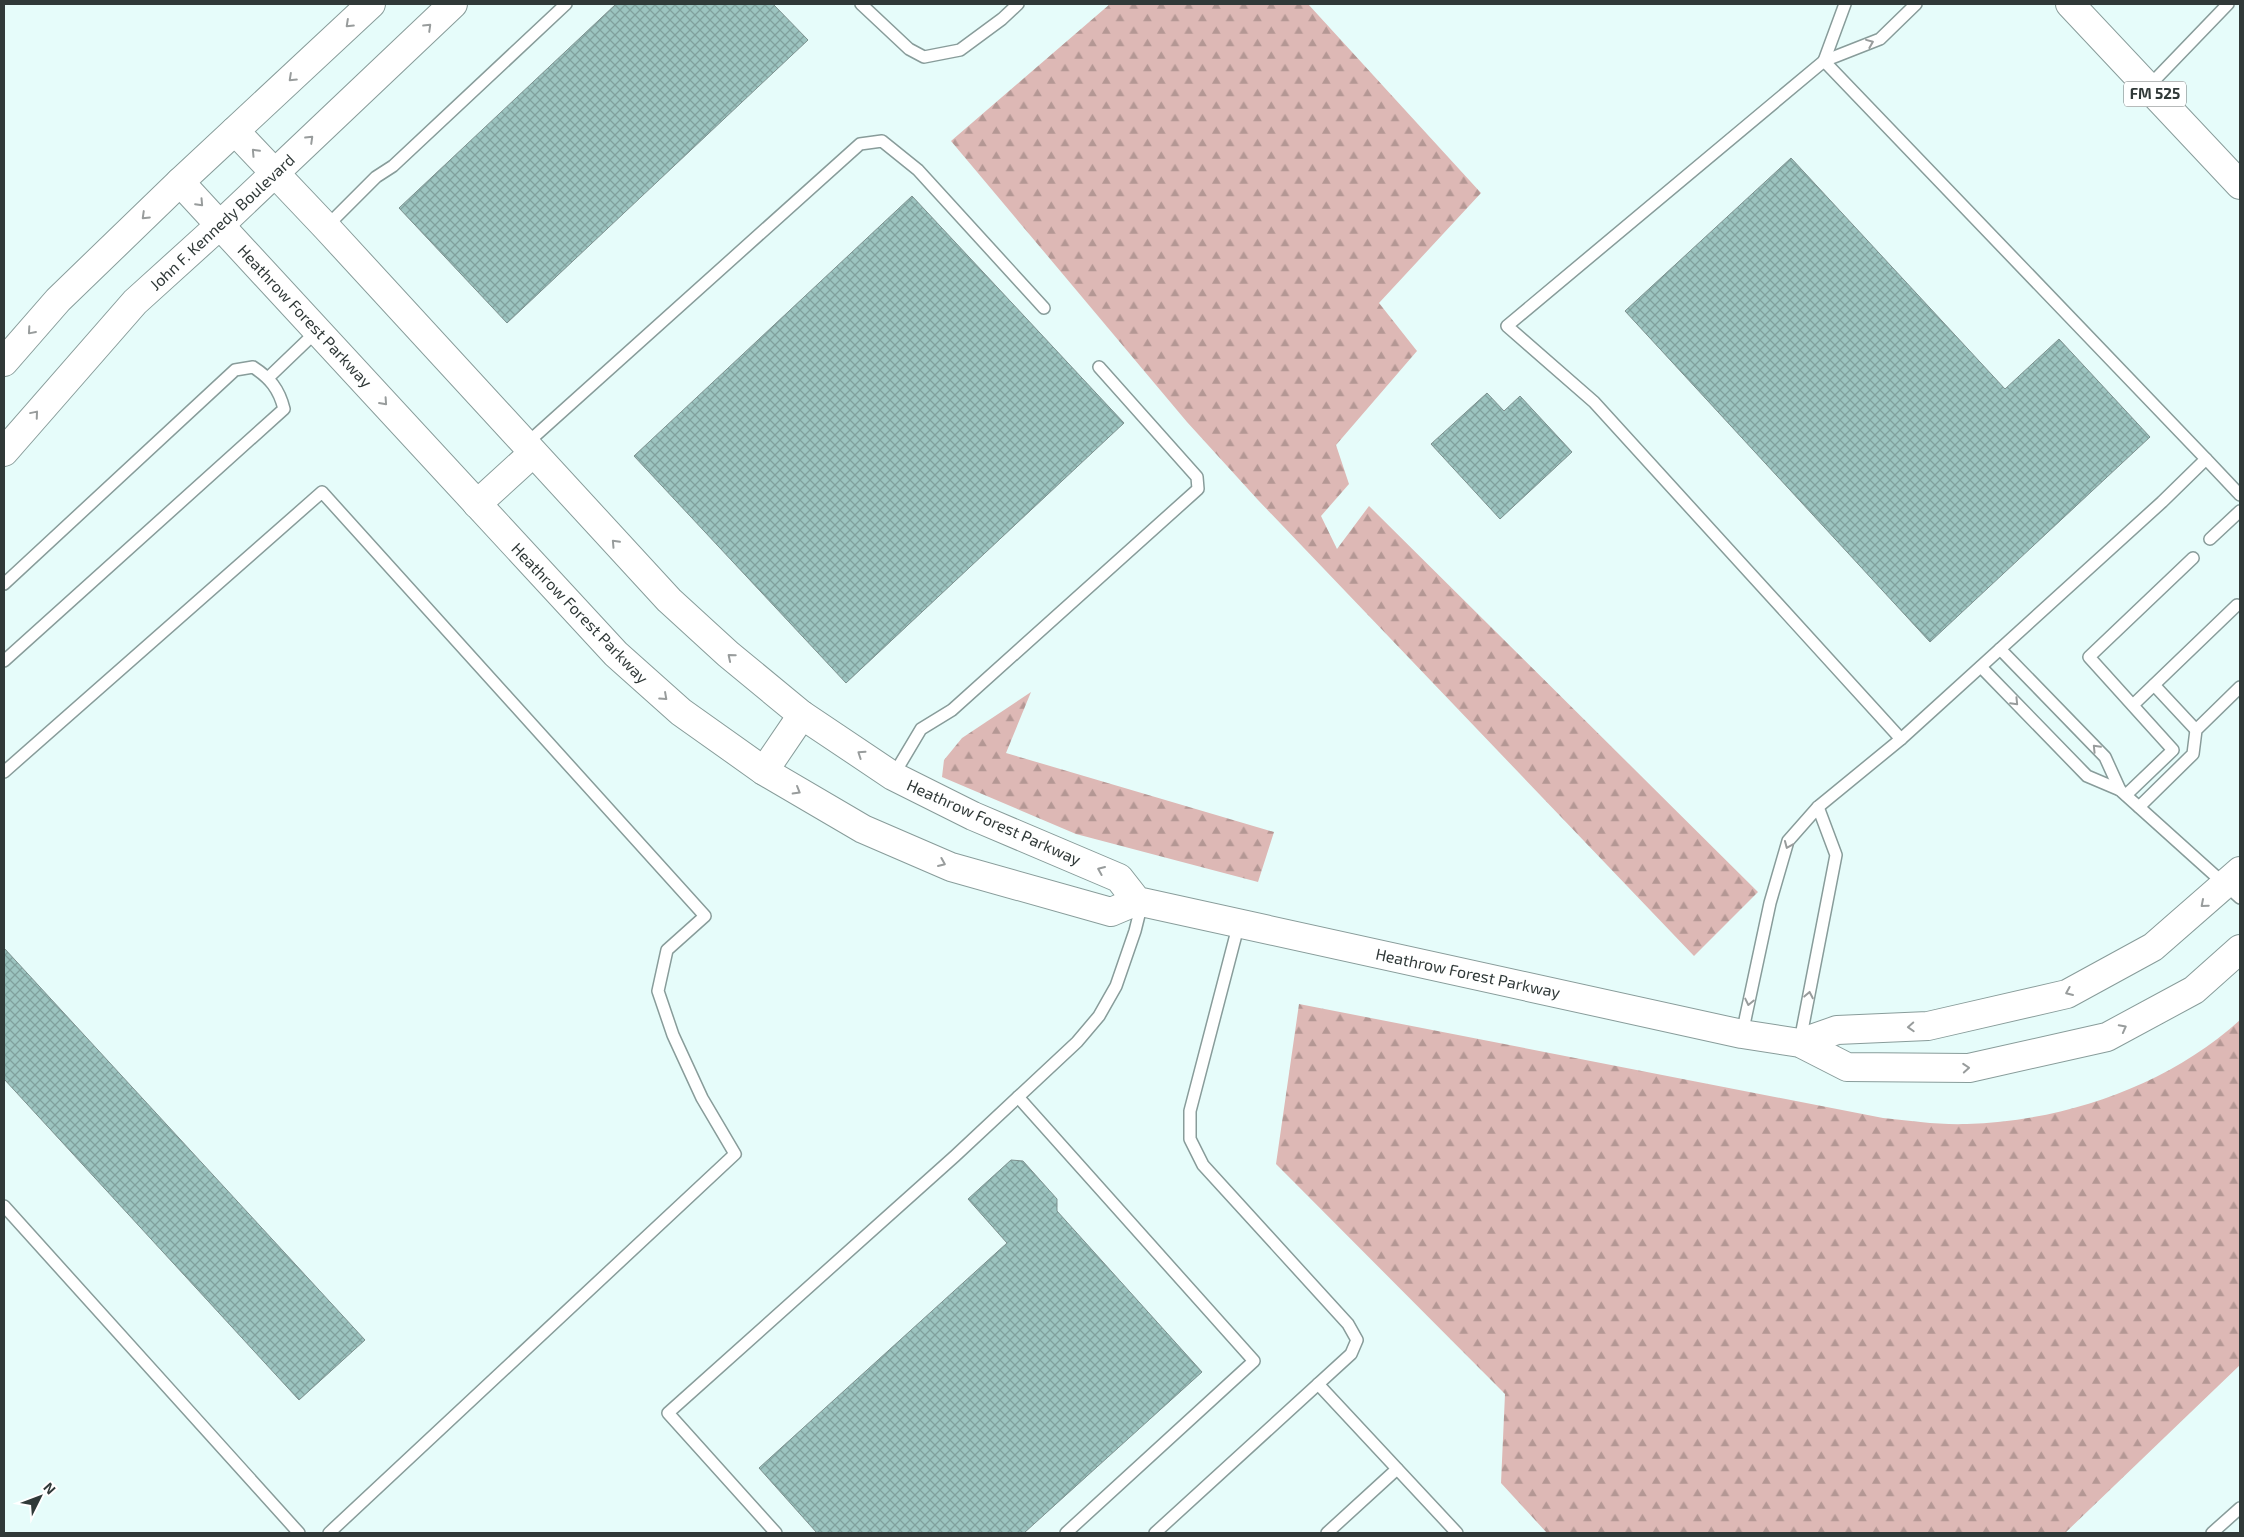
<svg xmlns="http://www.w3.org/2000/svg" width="2244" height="1537" font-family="'Exo 2',sans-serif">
<defs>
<pattern id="forest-firs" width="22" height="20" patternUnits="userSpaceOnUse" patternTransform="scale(1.25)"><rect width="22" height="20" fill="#ddb8b5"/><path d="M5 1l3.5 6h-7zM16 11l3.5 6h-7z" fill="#b49794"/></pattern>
<pattern id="building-cross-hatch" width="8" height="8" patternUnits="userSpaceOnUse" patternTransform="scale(1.25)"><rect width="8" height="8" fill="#9cc4c0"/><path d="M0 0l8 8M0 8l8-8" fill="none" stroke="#80a09d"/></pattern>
</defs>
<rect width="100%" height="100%" fill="#e6fcfa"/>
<g fill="url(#forest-firs)">
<path d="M1110 4H1308L1481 193 1379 303 1417 351 1336 445 1349 484 1321 516 1337 549 1369 506 1758 892 1694 956 1258 500 1187 422 951 141Z"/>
<path d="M1031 692 1006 753 1274 832 1258 882 1076 834 942 777 944 760 962 738Z"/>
<path d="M1299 1004 1883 1118C1911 1121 1939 1125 1967 1124 2065 1121 2167 1086 2240 1020V1365L2065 1533H1547L1501 1483 1505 1394 1276 1164Z"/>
</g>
<g fill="url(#building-cross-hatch)" stroke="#7d918f">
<path d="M616 4H773L808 40 507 323 399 208Z"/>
<path d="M1791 158 2005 389 2059 339 2150 437 1930 642 1625 311Z"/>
<path d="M912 196 1124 423 846 683 634 456Z"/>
<path d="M1487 393 1504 411 1520 396 1572 452 1500 519 1431 444Z"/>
<path d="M4 948 365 1340 299 1400 4 1079Z"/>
<path d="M1011 1160 1023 1161 1057 1199V1211L1202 1372 1024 1533H817L759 1468 1007 1243 968 1199Z"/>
</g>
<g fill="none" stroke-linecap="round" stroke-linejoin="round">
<defs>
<g id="service">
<path d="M861 4 909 49 924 57 960 50 1002 19 1018 4"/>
<path d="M1824 61 2206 459 2162 502 1901 739"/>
<path d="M1824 61 1845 4"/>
<path d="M2148 87 2228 4"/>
<path d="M326 227 376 177 393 166 566 4"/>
<path d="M269 377 318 330"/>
<path d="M526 444 860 144 882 141 918 170 1044 308"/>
<path d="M2206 459 2240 495"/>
<path d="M2210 539 2240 511"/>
<path d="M4 584 235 370 253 367C270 378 279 389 284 409L4 661"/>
<path d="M2000 649 2105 757 2120 790"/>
<path d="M1981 667 2087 776 2120 790 2240 898"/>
<path d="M2154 685 2196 730"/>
<path d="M2133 705 2237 605"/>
<path d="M4 772 322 492 705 916 667 950 658 991 673 1035 702 1098 735 1154 329 1533"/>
<path d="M893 776 921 729 952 710 1198 489 1197 477 1099 367"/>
<path d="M2126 795 2173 750 2089 657 2193 558"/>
<path d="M2139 807 2193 754 2196 730 2240 687"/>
<path d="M1742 1034 1770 903 1788 841 1818 807 1901 739 1594 402 1507 326 1824 61 1880 39 1916 4"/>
<path d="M1800 1041 1836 855 1818 807"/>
<path d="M1018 1097 1254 1361 1066 1533"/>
<path d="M4 1206 299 1533"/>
<path d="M1318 1384 1457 1533"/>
<path d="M776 1533 668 1413 955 1156 1077 1042 1099 1016 1116 986 1135 931 1142 903"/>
<path d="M1155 1533 1351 1354 1357 1340 1348 1324 1203 1165 1190 1139V1111L1239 923"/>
<path d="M1327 1533 1397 1469"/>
<path d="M2212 1533 2240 1508"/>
</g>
<g id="tertiary">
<path d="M235 131 326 227 669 600 728 654 802 715 893 776 973 816 1119 878 1137 901 1742 1034 1800 1043 1847 1067 1969 1068 2107 1037 2194 990 2240 949"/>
<path d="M180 182 616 654 681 712 764 771 863 829 951 867 1111 912 1137 901"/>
<path d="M477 504 532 454"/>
<path d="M764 771 802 715"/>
<path d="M1800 1043 1837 1030 1928 1026 2067 994 2153 947 2240 871"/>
</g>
<g id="secondary">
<path d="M4 362 58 300 180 182 371 4"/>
<path d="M4 452 135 302 220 225 453 4"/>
</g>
<path id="primary" d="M2070 4 2240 185"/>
</defs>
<use href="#service" stroke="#889c9a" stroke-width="14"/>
<use href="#tertiary" stroke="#889c9a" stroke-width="30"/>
<use href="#secondary" stroke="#889c9a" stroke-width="30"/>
<use href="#primary" stroke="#889c9a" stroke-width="30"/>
<use href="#service" stroke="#fff" stroke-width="11"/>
<use href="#tertiary" stroke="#fff" stroke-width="28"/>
<use href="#secondary" stroke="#fff" stroke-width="28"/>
<use href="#primary" stroke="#fff" stroke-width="28"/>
</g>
<defs><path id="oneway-chevron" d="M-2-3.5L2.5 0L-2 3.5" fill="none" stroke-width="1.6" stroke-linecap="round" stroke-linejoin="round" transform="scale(1.25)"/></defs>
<g stroke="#989c9c">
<use href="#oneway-chevron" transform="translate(349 24) rotate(137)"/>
<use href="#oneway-chevron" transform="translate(428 27) rotate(-44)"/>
<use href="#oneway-chevron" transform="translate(1870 43) rotate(-22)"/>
<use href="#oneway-chevron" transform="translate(292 78) rotate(137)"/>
<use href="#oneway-chevron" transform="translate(310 139) rotate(-44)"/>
<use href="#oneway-chevron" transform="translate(255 152) rotate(-133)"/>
<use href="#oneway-chevron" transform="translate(200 203) rotate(47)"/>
<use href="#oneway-chevron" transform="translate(145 216) rotate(136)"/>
<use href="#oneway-chevron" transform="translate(31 331) rotate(131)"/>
<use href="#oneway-chevron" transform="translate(384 402) rotate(48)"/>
<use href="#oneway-chevron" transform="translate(35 414) rotate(-50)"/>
<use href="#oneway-chevron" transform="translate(615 543) rotate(-133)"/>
<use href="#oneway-chevron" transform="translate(731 657) rotate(-140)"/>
<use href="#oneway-chevron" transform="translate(664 697) rotate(42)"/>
<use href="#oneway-chevron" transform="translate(2015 702) rotate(46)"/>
<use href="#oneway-chevron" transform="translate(2096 748) rotate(-134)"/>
<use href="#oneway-chevron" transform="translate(861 754) rotate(-146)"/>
<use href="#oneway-chevron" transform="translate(797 791) rotate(30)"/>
<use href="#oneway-chevron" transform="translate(1788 845) rotate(113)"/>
<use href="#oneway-chevron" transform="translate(942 863) rotate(23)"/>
<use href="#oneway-chevron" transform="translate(1101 870) rotate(-157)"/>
<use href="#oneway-chevron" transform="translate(2204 904) rotate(139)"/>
<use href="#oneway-chevron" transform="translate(2069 992) rotate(157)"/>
<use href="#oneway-chevron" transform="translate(1809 995) rotate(-79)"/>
<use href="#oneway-chevron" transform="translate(1749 1002) rotate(102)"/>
<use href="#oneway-chevron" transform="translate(1911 1027) rotate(177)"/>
<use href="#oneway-chevron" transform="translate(2123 1028) rotate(-28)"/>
<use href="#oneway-chevron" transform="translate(1966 1068) rotate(-4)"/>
</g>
<g text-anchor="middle" stroke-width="5" stroke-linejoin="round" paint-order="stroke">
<rect fill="#fff" stroke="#6e7474" stroke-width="1" x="2124" y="81.5" width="62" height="25" rx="4"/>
<g font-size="15" font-weight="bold" fill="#303938">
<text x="2155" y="99">FM 525</text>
</g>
<g font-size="16" fill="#303938" stroke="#fff">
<text transform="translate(222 222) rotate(-43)" y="6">John F. Kennedy Boulevard</text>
<text transform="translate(305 316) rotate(47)" y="6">Heathrow Forest Parkway</text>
<text transform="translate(580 613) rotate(46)" y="6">Heathrow Forest Parkway</text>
<text transform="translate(994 822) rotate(24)" y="6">Heathrow Forest Parkway</text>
<text transform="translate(1468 973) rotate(12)" y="6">Heathrow Forest Parkway</text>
</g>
</g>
<rect width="2244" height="1537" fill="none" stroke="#303938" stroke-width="10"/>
<g transform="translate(40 1497) rotate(48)" stroke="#ffffff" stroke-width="4" paint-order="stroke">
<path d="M0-4L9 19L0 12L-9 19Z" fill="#303938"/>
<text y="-8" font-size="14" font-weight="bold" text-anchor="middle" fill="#303938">N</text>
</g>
</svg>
